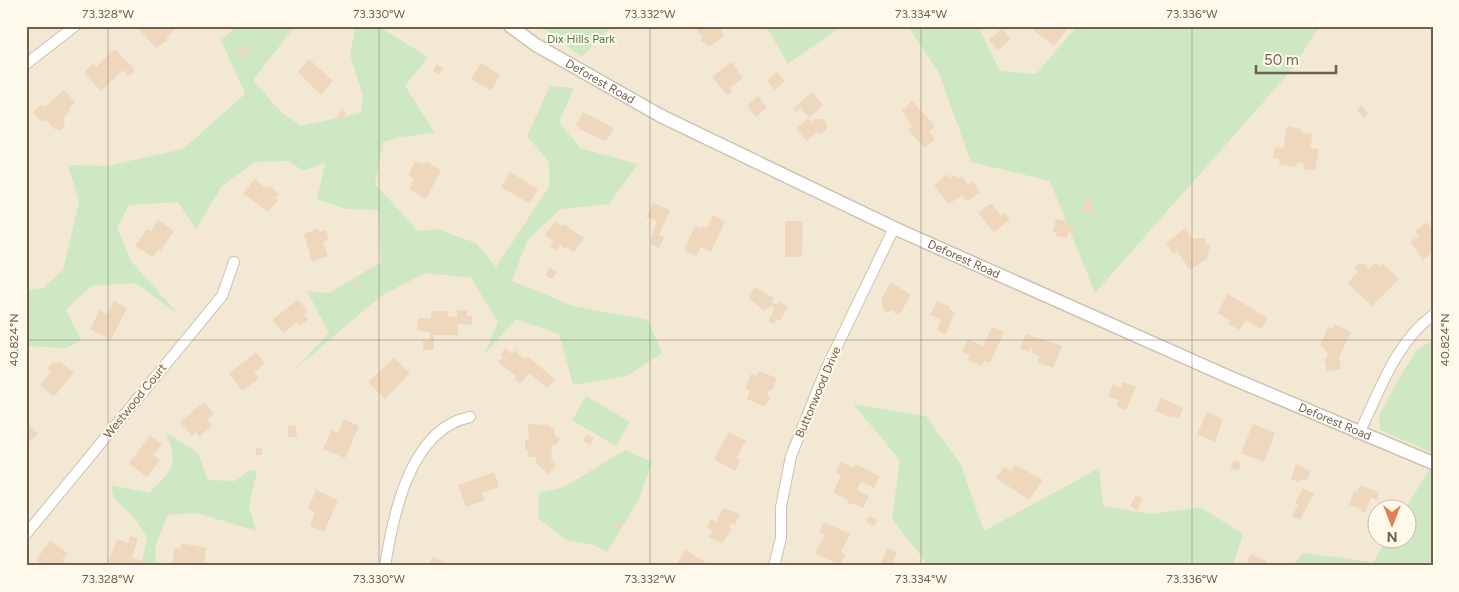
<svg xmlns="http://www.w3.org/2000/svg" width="1459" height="592" font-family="Figtree,sans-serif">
<rect width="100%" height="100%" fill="#fbf5e5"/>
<path fill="#f2e8d4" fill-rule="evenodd" d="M26 26H1433V566H26ZM1376 510H1406V540H1376Z"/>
<g fill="#cfe8c4">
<path d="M237 26H295L253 80 281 112 301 126 361 113 363 96 350 54 356 26H378L428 57 405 86 435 133 400 137 383 142 375 184 418 231 437 229 476 243 496 267 549 187V162L527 136 550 86 574 88 559 122 580 148 638 164 609 204 560 209 527 241 512 281 573 306 648 320 662 353 627 376 573 385 559 334 516 319 484 355 498 322 471 278 425 273 381 296 292 372 329 333 307 291 329 293 381 262 378 210 346 209 317 199 325 163 303 171 289 161 255 162 222 186 196 229 178 202 129 205 117 228 131 261 178 314 135 283 91 286 66 310 81 340 67 348 26 346V290L43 288 63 270 79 202 68 165 107 166 183 149 245 94 221 40Z"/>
<path d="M540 26H612L582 57Z"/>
<path d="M766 26H842L788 64Z"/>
<path d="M908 26H978L1000 71 1036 74 1077 26H1320L1289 73 1095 293 1050 181 971 162 939 73Z"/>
<path d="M1433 340V453L1380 430 1379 415 1404 370 1417 350Z"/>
<path d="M586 396 630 422 616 446 572 420Z"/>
<path d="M853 404 926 416 961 465 984 531 1099 468 1103 506 1152 514 1200 507 1243 534 1233 566H929L892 519 900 460Z"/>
<path d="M165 432 198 453 208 480 235 481 250 470 257 471 249 506 256 531 197 513 168 515 155 547 156 566H141L147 537 133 516 114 499 111 485 149 493C172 471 180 463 165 432Z"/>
<path d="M625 450 652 462 639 499 607 552 594 545 566 540 538 518 539 493 564 487Z"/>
<path d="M1430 469 1433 470V566H1293L1303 553 1373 562 1387 540H1406L1405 509Z"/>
</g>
<g fill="#efd7be">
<path d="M136 26H179L166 38 168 40 156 48Z"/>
<path d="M694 26H718L725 35 709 47 700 40 703 38Z"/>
<path d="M1038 26H1065L1068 28 1054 46 1034 31Z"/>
<path d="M1002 28 1011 39 998 50 989 40Z"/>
<path d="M245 44 250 49 242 58 236 53Z"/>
<path d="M115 49 135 70 129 76 123 70 101 91 84 73 93 64 96 67Z"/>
<path d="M309 59 333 81 321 95 298 72Z"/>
<path d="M731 62 743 78 730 88 733 91 727 95 712 77Z"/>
<path d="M481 63 500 75 491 91 471 79Z"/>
<path d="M437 64 443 68 439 75 433 71Z"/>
<path d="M777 72 785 81 775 90 767 81Z"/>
<path d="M64 90 75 102 69 108 71 110 63 118 65 126 61 130 54 129 46 119 42 122 33 112 42 104 45 107Z"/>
<path d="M812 92 823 105 809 118 801 108 796 112 793 109Z"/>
<path d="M758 96 767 108 756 117 747 106Z"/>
<path d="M912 101 935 126 929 132 935 139 925 148 908 130 912 126 902 111Z"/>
<path d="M1362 105 1368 115 1363 118 1357 109Z"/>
<path d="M342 110 346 114 341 120 337 116Z"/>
<path d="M583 112 614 128 606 141 579 129 580 127 576 125Z"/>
<path d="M808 118 812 122 815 119H823L826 123 827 129 820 135 818 131 807 141 796 129Z"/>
<path d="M1287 126 1301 129V132L1313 134 1310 148 1319 149 1315 171 1303 169 1304 163 1297 162 1296 167 1279 164 1280 159 1273 158 1275 147 1283 148Z"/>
<path d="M415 162 424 164 427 162 441 170 426 199 409 189 414 179 410 177 409 173Z"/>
<path d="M510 172 538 189 529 203 501 187Z"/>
<path d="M947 174 950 178 954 175 958 179 962 176 968 185 973 182 980 192 967 201 962 195 949 204 934 186Z"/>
<path d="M255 179 267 189 270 186 279 194 275 198 278 200 268 212 243 193Z"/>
<path d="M1084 200 1094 202 1092 213 1082 211Z"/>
<path d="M653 203 670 210 659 235 664 237 659 248 650 243 657 221 646 217Z"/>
<path d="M991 203 1001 216 1005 213 1010 219 994 233 978 213Z"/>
<path d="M713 215 725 221 711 252 701 247 696 256 684 250 695 226 701 228 702 225 707 228Z"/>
<path d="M1056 219 1067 221V226L1076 227 1075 232 1069 231 1067 238 1056 236 1057 232H1053Z"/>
<path d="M158 220 174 231 160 251 158 249 153 257 135 246 147 229 151 231Z"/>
<path d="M555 221 562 226 564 224 584 238 574 252 566 247 564 249 560 245 556 250 550 246 553 241 545 235Z"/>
<path d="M785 221H803L802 257H785Z"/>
<path d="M1427 222 1430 227 1433 225V252L1423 260 1410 242 1419 236 1415 231Z"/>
<path d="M318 228 320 232 326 230 329 240 323 242 328 256 312 262 304 234Z"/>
<path d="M1185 228 1192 238H1206L1205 244 1210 245 1207 259 1190 270 1177 251 1174 254 1166 244Z"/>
<path d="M1375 263 1380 266 1382 263 1399 279 1372 306 1347 283 1358 272 1354 268 1359 264H1364L1369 269Z"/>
<path d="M550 267 557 272 552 279 545 275Z"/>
<path d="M352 280 359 285 357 288 350 283Z"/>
<path d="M891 282 911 295 901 312 895 314 894 310 885 313 881 300Z"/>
<path d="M755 287 774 298 772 302 778 305 779 302 788 307 780 321 777 319 774 324 768 321 775 308 771 306 764 311 749 298Z"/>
<path d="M1228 294 1268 318 1261 329 1246 320 1240 330 1228 324 1231 321 1217 313Z"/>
<path d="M298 300 308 311 304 315 308 319 300 326 297 322 284 333 272 320Z"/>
<path d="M114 301 127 308 111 340 90 329 100 310 107 314Z"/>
<path d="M937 301 950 307 949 309 955 312 946 334 937 330 941 320 930 315Z"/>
<path d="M457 310H467V316H472V325L458 324V335H434V350H423V341H430V333L417 330 418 318H431V311H448L447 316 457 317Z"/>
<path d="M1334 324 1351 332 1339 357 1341 369 1327 371 1324 359 1327 358V352L1324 351 1325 348 1320 346 1328 327 1332 329Z"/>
<path d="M992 327 1004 332 990 363 984 361 981 366 968 360 970 355 962 351 968 339 983 346Z"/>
<path d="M1026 334 1062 346 1053 368 1037 362 1040 356 1031 353 1033 348 1031 347 1029 352 1020 348Z"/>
<path d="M505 348 512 354 515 350 524 359 528 357 555 379 548 388 529 373 520 384 514 379 516 376 498 362 503 357 500 355Z"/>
<path d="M256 352 265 364 254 372 259 378 242 391 229 373Z"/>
<path d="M394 358 410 373 385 399 368 382Z"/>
<path d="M59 361 74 372 54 397 40 385 51 372 47 369 53 362 57 363Z"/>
<path d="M759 371 777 378 772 391 769 390 767 395 770 397 765 407 747 399 750 391 745 389 751 374 757 376Z"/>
<path d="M1123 382 1136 387 1126 410 1116 406 1119 400 1108 396 1113 384 1121 388Z"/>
<path d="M1161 398 1183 408 1179 418 1173 415 1172 418 1155 411Z"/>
<path d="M204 402 214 414 207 420 212 426 199 437 196 432 192 436 180 422Z"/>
<path d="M1207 412 1223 419 1215 442 1197 434Z"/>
<path d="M344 419 359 426 345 458 323 449 332 430 338 433Z"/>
<path d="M26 422 38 434 30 441 28 440 26 441Z"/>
<path d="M528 424 550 425V428H554V435L560 439 556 445H552L551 460 556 466 548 474 536 463V457H528V451H525V440H529Z"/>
<path d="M1253 424 1275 433 1264 462 1241 453Z"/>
<path d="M296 425 297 437H288V426Z"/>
<path d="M729 432 746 441 736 458 741 460 735 471 714 459Z"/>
<path d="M587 434 594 438 590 445 583 441Z"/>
<path d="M150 435 162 444 153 455 160 460 147 477 129 463Z"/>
<rect x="256" y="448" width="6" height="7"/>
<path d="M1234 460 1241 463 1238 471 1230 468Z"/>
<path d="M841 462 854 468 855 464 880 476 874 488 861 481 857 490 869 496 863 508 853 503 851 505 847 503 848 500 833 493 841 475 836 472Z"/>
<path d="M1296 464 1311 471 1306 481 1300 479 1298 482 1291 479Z"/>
<path d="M1015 465 1043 480 1029 500 996 478 1004 467 1011 471Z"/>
<path d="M494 472 499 487 482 493 485 500 466 507 458 485Z"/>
<path d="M1360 485 1379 492 1377 500 1371 498 1365 513 1361 512 1362 509 1349 505 1354 491 1357 492Z"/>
<path d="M1303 488 1314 494 1300 520 1292 516 1298 505 1295 503Z"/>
<path d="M316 490 338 500 324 532 310 526 315 512 308 509Z"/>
<path d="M1136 495 1143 498 1137 510 1130 506Z"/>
<path d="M723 508 740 514 735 525 731 523 729 528 732 529 722 543 709 537 712 530 707 528 711 519 716 522Z"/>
<path d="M869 516 877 520 874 526 866 522Z"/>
<path d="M1375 519 1376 520V536L1370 533Z"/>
<path d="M619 522 622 527 618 531 614 525Z"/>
<path d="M824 522 850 534 841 552 846 554 840 565 815 553 825 535 819 532Z"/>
<path d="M130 536 138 538 132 558 145 562 144 566H107L117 539 128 543Z"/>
<path d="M50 541 68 553 62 560 70 566H44L36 560Z"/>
<path d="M181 543 206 548 204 566 172 563 175 548 180 549Z"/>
<path d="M888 548 897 553 891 566H879Z"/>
<path d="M685 550 712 566H684L678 562Z"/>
<path d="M1251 554 1267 561 1265 566H1256L1247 562Z"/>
<path d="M433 557 445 563 444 566H428Z"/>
</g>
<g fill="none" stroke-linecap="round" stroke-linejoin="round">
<defs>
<g id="minor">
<path d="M26 64 75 26"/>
<path d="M1360 431C1380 391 1395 343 1433 315"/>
<path d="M26 534 222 296 234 262"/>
<path d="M385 566C393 515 410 429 470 417"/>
<path d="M774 566 781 538V507L791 456 826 369 894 228"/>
</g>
<g id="tertiary">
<path id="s1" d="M510 26 536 45 661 116 894 228 1229 377 1433 463"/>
</g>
</defs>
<use href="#minor" stroke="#cec0af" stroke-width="12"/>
<use href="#tertiary" stroke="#cec0af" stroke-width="15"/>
<use href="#minor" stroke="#fff" stroke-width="10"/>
<use href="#tertiary" stroke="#fff" stroke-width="12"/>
</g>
<path fill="none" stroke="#725e4c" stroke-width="1" stroke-opacity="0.45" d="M108 26V566M379 26V566M650 26V566M921 26V566M1192 26V566M26 340H1433"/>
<g text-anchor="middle" stroke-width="4" stroke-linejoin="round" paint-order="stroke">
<g font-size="12" fill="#527d47" stroke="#fef9eb">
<text x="581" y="43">Dix Hills Park</text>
</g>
<g font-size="12" fill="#725e4c" stroke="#fef9eb">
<text dy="4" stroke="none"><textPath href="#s1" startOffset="106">Deforest Road</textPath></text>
<text dy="4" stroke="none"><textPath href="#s1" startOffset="511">Deforest Road</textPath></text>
<text transform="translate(818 392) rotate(-67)" y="4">Buttonwood Drive</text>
<text transform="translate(135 401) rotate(-51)" y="4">Westwood Court</text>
<text dy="4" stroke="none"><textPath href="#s1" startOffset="916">Deforest Road</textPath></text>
</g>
</g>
<rect width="1459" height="592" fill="none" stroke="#fef9eb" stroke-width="55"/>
<g transform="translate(1392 524) rotate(180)"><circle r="24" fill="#fef9eb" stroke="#c6bbab"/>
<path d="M0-4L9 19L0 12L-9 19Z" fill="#df8051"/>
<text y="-8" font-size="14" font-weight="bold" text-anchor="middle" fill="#725e4c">N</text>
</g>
<path d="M1256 65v8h80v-8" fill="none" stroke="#725e4c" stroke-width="2.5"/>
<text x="1264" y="65" font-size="15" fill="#725e4c" stroke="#fef9eb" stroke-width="4" paint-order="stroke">50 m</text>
<rect x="28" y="28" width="1404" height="536" fill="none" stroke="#725e4c" stroke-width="2"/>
<g font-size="12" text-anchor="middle" fill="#725e4c">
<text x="108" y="18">73.328°W</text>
<text x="379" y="18">73.330°W</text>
<text x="650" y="18">73.332°W</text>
<text x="921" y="18">73.334°W</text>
<text x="1192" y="18">73.336°W</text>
<text transform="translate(1445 340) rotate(-90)" y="4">40.824°N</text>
<text transform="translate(14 340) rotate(-90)" y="4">40.824°N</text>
<text x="108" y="583">73.328°W</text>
<text x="379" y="583">73.330°W</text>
<text x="650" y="583">73.332°W</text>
<text x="921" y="583">73.334°W</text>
<text x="1192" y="583">73.336°W</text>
</g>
</svg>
